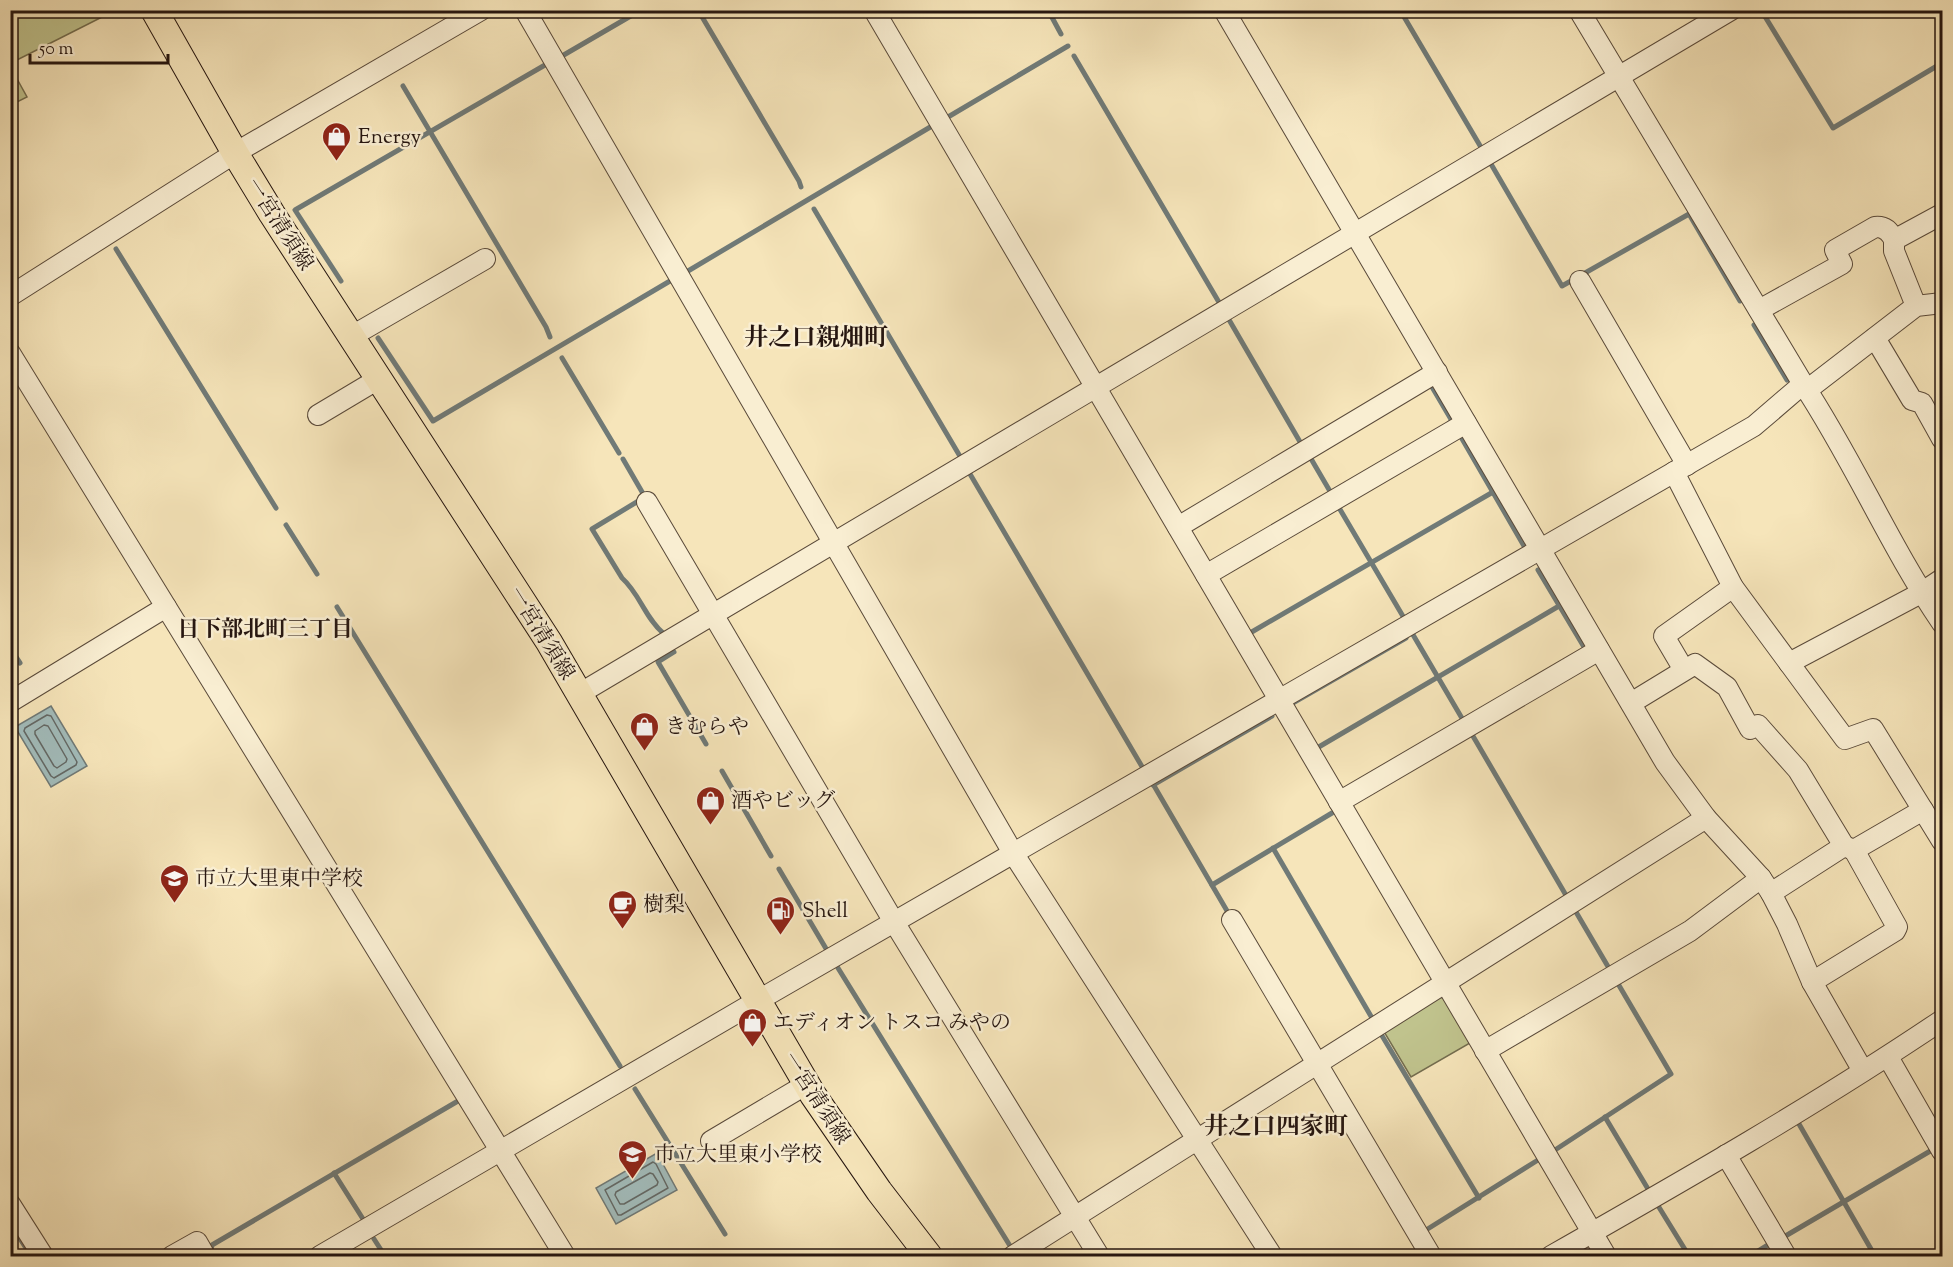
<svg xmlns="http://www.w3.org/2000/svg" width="1953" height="1267" font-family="'Sorts Mill Goudy','Noto Serif JP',serif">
<rect width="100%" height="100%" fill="#f6e5ba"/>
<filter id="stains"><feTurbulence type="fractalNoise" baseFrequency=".00333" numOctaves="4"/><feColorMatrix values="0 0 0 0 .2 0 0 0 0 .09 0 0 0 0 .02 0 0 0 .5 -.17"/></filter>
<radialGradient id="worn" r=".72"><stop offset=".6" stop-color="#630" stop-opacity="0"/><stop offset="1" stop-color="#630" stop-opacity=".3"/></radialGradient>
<g fill="#c0c38d" stroke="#736c4e" stroke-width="1.5">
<path d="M11 10H114V11L11 63Z"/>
<path d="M11 68 27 97 11 105H10Z"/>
<path d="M1437 997 1445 998 1470 1043 1411 1077 1383 1030Z"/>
</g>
<g fill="#a2bcbb" stroke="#707a77" stroke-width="1.5">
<path d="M51 706 87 766 51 787 15 727Z"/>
<path d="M657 1153 677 1190 616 1224 596 1188Z"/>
</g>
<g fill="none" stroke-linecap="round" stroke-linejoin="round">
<g stroke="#646966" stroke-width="1.5">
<path d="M47 715 51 716 77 762 76 765 54 778 51 776 24 731 25 728Z"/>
<path d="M44 725 48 726 67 759 66 762 57 768 54 766 35 734V731Z"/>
<path d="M653 1162 656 1164 668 1188 621 1215H618L605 1190Z"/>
<path d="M650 1173 653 1174 658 1182 657 1185 624 1204H620L615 1195 616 1192Z"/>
</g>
<g stroke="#707a77" stroke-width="5">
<path d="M698 10 799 181 801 187"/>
<path d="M1048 10 1061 34"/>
<path d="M1400 10 1482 149"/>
<path d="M1761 10 1833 128 1942 63"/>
<path d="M562 56 641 10"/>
<path d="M1074 56 1220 304"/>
<path d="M403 86 546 327 550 337"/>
<path d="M948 117 1068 46"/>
<path d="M1491 164 1562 286 1689 214 1740 301"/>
<path d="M814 209 961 458"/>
<path d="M116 249 276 508"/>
<path d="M688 271 932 126"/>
<path d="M341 281 295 210 545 65"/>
<path d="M1228 318 1303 447"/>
<path d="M1754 325 1787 380"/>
<path d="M378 338 433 421 670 281"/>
<path d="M562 358 619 453"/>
<path d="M1432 387 1452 421 1449 423"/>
<path d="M1461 437 1524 546"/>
<path d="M1310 457 1331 493"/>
<path d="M623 459 645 497 592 529 622 578C640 594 645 618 664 634"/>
<path d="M970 474 1144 770"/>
<path d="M1338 506 1404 618"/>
<path d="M286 525 317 574"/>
<path d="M1538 570 1584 647"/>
<path d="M337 607 620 1066"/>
<path d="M1250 633 1493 492"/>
<path d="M1412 633 1463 720"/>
<path d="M10 648 20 663"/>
<path d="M674 652 658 662 706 744"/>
<path d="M1291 704 1406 638"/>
<path d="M1470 731 1567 897"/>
<path d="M1317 748 1559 606"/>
<path d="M722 771 771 856"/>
<path d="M1153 784 1230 916"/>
<path d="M1153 785 1272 716"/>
<path d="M1273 848 1372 1018"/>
<path d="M779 869 828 952"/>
<path d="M1212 885 1332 813"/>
<path d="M1576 912 1610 970"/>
<path d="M838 968 1012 1249 1014 1248"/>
<path d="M1381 1034 1479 1198"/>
<path d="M635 1089 725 1234"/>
<path d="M1605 1117 1648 1189"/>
<path d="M1799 1124 1875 1256"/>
<path d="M1555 1150 1671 1074 1617 982"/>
<path d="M334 1173 363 1219"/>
<path d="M1657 1204 1689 1256"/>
<path d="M10 1223 31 1256"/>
<path d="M1426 1230 1538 1160"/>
<path d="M1782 1238 1932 1150"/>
<path d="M374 1239 385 1256"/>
<path d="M215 1256 211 1250 212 1245 458 1101"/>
<path d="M1750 1256 1768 1245"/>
</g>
<defs>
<g id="minor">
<path d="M525 10 1013 853 1272 1256"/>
<path d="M874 10 1606 1256"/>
<path d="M1224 10 1665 762 1706 818 1761 878 1771 893 1787 924 1812 982 1863 1071"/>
<path d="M1579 10 1803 384C1854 461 1890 547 1942 623"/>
<path d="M1580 281 1687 465"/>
<path d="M10 296 235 153 481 10"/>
<path d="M1916 306 1894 251V240L1942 214"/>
<path d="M1759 310 1842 264 1835 250 1875 227C1884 226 1890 231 1894 240"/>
<path d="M352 336 485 259"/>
<path d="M1875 338 1912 400 1922 403 1942 439"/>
<path d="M10 353 565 1256"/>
<path d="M1807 390 1916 306 1942 303"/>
<path d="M318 415 380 378"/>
<path d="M1674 472 1733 587 1845 739 1873 729 1942 841"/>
<path d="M647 502 894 922 1099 1256"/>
<path d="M1178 527 1437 372"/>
<path d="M1206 575 1466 423"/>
<path d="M1789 663 1921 593 1942 579"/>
<path d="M1684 670 1664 636 1733 587"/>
<path d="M579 694 1731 10"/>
<path d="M10 702 166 607"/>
<path d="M1631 703 1695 664 1727 687 1750 729 1758 725 1798 770 1844 846"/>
<path d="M1339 802 1599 650"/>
<path d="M1771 893 1844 846 1854 850 1923 810"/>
<path d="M1232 920 1431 1256"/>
<path d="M1812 982 1895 931 1897 927 1854 850"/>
<path d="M1485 1051 1690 931 1761 878"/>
<path d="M1888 1057 1942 1151"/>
<path d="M711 1141 807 1084"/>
<path d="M1726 1155 1786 1256"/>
<path d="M10 1204 43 1256"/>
<path d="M172 1256 197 1242 205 1256"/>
<path d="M320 1256 757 1001 1754 426 1803 384"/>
<path d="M1013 1256 1706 818"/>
<path d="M1551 1256C1683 1181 1816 1105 1942 1020"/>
</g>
<path id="major" d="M154 10 235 153 272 214 549 642 813 1095 879 1191 929 1256"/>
</defs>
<use href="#minor" stroke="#5a4a3a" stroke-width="22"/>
<use href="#major" stroke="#261610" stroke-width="28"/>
<use href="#minor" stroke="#f9eed2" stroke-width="20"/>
<use href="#major" stroke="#f6e5ba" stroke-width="26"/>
</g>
<defs>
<symbol id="shop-pin" viewBox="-11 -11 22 30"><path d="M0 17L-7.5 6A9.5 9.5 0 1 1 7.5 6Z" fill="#8f2418" stroke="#f9eed2"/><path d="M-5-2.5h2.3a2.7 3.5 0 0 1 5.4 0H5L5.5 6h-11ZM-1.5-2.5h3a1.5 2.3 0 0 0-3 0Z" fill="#fff"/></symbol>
<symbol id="school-pin" viewBox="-11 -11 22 30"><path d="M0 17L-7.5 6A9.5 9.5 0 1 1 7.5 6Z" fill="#8f2418" stroke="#f9eed2"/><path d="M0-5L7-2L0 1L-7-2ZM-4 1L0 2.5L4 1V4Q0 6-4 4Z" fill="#fff"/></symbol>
<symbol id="cafe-pin" viewBox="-11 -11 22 30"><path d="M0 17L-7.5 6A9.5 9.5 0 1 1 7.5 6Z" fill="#8f2418" stroke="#f9eed2"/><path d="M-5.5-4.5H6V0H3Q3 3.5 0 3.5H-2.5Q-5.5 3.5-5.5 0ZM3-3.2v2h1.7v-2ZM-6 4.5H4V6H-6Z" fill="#fff"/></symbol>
<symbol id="fuel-pin" viewBox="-11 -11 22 30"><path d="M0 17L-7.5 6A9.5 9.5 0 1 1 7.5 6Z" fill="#8f2418" stroke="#f9eed2"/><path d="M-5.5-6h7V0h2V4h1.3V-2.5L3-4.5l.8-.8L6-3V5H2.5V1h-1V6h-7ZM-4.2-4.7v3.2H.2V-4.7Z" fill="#fff"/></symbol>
</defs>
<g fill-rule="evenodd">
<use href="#shop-pin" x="320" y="120" width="33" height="45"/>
<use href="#shop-pin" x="628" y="710" width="33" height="45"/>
<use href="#shop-pin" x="694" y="784" width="33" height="45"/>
<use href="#school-pin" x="158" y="862" width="33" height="45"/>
<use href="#cafe-pin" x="606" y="888" width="33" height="45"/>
<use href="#fuel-pin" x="764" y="894" width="33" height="45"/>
<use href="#shop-pin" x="736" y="1006" width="33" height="45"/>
<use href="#school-pin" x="616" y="1138" width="33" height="45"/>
</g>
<g text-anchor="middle" stroke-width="5" stroke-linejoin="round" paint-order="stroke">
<g font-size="21" fill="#261610" stroke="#f9eed2" text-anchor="start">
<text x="358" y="143">Energy</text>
<text x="665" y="733">きむらや</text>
<text x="731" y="807">酒やビッグ</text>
<text x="195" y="885">市立大里東中学校</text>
<text x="643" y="911">樹梨</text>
<text x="802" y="917">Shell</text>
<text x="773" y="1029">エディオン トスコ みやの</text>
<text x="654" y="1161">市立大里東小学校</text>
</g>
<g font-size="21" fill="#261610" stroke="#f9eed2">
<text transform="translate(280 224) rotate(57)" y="7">一宮清須線</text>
<text transform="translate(542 633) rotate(58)" y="7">一宮清須線</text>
<text transform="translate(817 1098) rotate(57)" y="7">一宮清須線</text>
</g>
<g font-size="22" font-weight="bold" fill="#261610" stroke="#f9eed2">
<text x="265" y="636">日下部北町三丁目</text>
</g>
<g font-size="24" font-weight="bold" fill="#261610" stroke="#f9eed2">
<text x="816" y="345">井之口親畑町</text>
<text x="1276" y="1134">井之口四家町</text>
</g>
</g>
<rect width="1953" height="1267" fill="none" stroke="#f6e5ba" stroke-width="36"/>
<rect x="12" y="12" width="1929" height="1243" fill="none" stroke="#261610" stroke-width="3"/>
<rect x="18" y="18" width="1917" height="1231" fill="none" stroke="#261610" stroke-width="1.5"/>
<path d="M30 54v9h138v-9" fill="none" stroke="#261610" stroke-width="3"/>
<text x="39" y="54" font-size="18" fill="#261610" stroke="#f9eed2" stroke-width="4.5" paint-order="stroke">50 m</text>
<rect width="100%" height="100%" filter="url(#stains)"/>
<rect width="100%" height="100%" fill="url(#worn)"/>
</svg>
